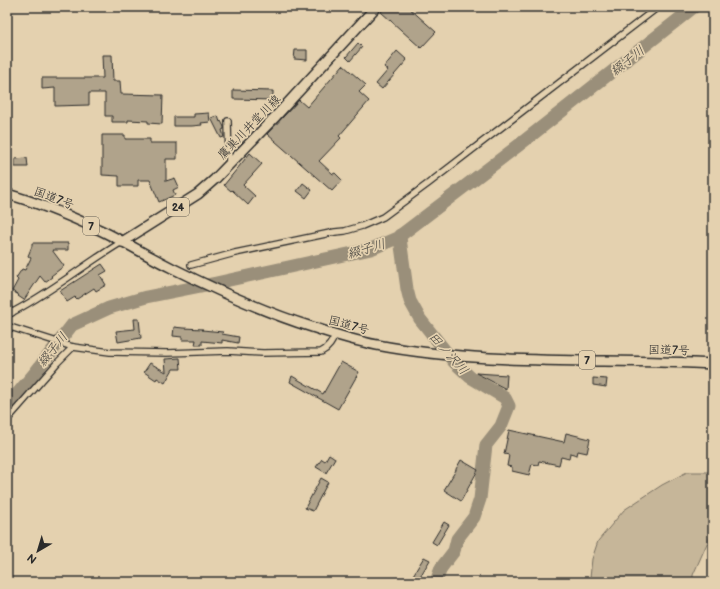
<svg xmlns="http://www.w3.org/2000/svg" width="720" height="589" font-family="'Balsamiq Sans','Klee One',sans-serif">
<rect width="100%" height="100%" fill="#e4d1af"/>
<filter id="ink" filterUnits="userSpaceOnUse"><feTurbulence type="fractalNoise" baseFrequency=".025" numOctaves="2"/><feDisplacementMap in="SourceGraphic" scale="8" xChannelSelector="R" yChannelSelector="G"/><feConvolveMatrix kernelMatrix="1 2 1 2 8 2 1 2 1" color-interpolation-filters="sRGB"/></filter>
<g filter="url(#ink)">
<path fill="#c6b699" stroke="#787062" d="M687 472H708L713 474V530L693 575V582H591L590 578 592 559 598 541 624 510 662 485Z"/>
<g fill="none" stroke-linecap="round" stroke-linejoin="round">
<g stroke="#9a8f7a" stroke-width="13">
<path d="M400 235 401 246 407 289 410 301 420 319 454 362 470 377 505 398 509 406 501 426 486 445 480 499 474 517 457 539 454 551 441 568 436 582"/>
<path d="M7 406 34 374 72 325 109 308 146 297 216 283 371 249 397 238 519 145 694 7"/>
</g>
</g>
<g fill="#b0a38b" stroke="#2b2b2b">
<path d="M386 7H408L436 32 421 48 381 12Z"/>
<path d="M358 43 362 47 350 61 346 57Z"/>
<path d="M295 50H307V60L294 59Z"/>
<path d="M397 51 407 60 382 89 376 84 388 70 384 67Z"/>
<path d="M102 55H112L113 81H120L121 94 163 95 162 124 148 123V121L128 120V122H112V116H105V93H89V105L55 106V88L42 89V78H103Z"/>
<path d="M343 65 366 85 359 92 369 101 339 136 341 138 319 161 333 174 335 173 342 180 332 191 267 134 299 100 307 107Z"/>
<path d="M233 90 273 91V100L233 99Z"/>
<path d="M209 113 210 122 201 123 202 125 192 126H174V117H194V114Z"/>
<path d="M218 116 220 122 221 121 224 127V129L222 130 224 137 221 138 211 118Z"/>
<path d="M102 135H125V139H150V143H177V159H166V181L175 178 179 187 173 190 175 195 159 202 150 180H138V186H119V176L102 175Z"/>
<path d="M250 153 262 164 243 185 255 196 248 205 232 190 231 191 224 185Z"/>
<path d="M27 158 28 167H15V159Z"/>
<path d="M303 183 312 190 306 198 297 191Z"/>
<path d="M32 243H68V250H52L64 266 51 276 52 277 45 282 40 276 24 300 18 296 19 295 12 291 18 280 16 278 22 269 25 270 31 258 28 256 32 246Z"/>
<path d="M102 264 107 271 100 275 106 285 96 291 94 288 77 299 75 297 67 302 60 291Z"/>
<path d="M134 319H139L141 338 118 342 116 331 135 329Z"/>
<path d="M174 327 183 328 203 329 202 330 223 332 222 334 239 337 238 343 222 340V343L202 341V345H195L196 340H182V337L173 336Z"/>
<path d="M180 358 181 369H173L165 383 157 378 156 380 144 372 150 363 166 372 165 359Z"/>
<path d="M341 362 359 372 338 409 290 382 292 376 323 394Z"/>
<path d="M476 373 507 375 506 389Z"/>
<path d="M593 378 607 379 606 387 593 385Z"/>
<path d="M509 430 564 442 566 433 590 439 587 453 578 451 577 455 570 453 569 459 561 457 559 465 539 461 538 465 532 464 529 475 512 471V467L507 466 509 455 504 454Z"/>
<path d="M329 454 335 458 326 473 316 467 322 459 325 461Z"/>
<path d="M461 460 478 470 461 501 444 490 456 470V469Z"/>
<path d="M321 478 328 482 313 511 305 508Z"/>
<path d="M444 522 449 525 437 545 432 542Z"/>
<path d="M424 557 430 560 418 580 412 577Z"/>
</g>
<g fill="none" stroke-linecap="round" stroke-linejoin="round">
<defs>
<g id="minor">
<path d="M228 121 229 165"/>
<path d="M191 265 235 253 335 232 345 231 362 226 383 217 429 183 658 7"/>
<path d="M7 307 12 313"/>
<path d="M7 315C48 295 83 265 122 242"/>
<path d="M7 326 73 347 110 352 167 353 228 351 263 353 321 352C329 348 332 342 335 335"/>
<path d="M7 420 57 363 73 347"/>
</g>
<path id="primary" d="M122 242 198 194 215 179 276 116 376 7"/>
<path id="trunk" d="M7 194C39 203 70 216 100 230 125 242 148 256 172 268 218 291 264 312 312 327 333 334 355 341 377 345 487 366 602 358 713 364"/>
</defs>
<use href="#minor" stroke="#2b2b2b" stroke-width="8"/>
<use href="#primary" stroke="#2b2b2b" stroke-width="12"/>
<use href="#trunk" stroke="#2b2b2b" stroke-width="12"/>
<use href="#minor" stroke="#e4d1af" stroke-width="5.5"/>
<use href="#primary" stroke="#e4d1af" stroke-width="9"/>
<use href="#trunk" stroke="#e4d1af" stroke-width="9"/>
</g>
</g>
<g text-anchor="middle" stroke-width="3.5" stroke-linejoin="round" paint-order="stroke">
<g fill="#e4d1af" stroke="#625d53" stroke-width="1">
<rect x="167" y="198" width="22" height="18" rx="3"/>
<rect x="83" y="217" width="16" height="18" rx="3"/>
<rect x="579" y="351" width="16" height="18" rx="3"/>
</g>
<g font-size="11" font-weight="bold" fill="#2b2b2b">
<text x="178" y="211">24</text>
<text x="91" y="230">7</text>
<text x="587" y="364">7</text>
</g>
<g font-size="12" fill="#2b2b2b" stroke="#e4d1af">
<text transform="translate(249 127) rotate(-46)" y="4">鷹巣川井堂川線</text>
<text transform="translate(54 198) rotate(21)" y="4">国道7号</text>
<text transform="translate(349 325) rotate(15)" y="4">国道7号</text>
<text transform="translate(669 350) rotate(1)" y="4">国道7号</text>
</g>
<g font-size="13" font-style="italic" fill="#413f3b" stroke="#e4d1af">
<text transform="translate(627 60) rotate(-38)" y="5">綴子川</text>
<text transform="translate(366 248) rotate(-16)" y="5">綴子川</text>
<text transform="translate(52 349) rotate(-51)" y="5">綴子川</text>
<text transform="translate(449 353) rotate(48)" y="5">田ノ沢川</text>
</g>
</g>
<rect width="720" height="589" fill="none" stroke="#e4d1af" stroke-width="24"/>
<rect x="12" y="12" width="696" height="565" fill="none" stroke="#2b2b2b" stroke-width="1.5" filter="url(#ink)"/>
<g transform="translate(38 551) rotate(218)" stroke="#e4d1af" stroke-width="3" paint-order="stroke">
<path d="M0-3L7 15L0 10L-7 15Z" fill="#2b2b2b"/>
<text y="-6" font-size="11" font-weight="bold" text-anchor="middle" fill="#2b2b2b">N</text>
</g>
</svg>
